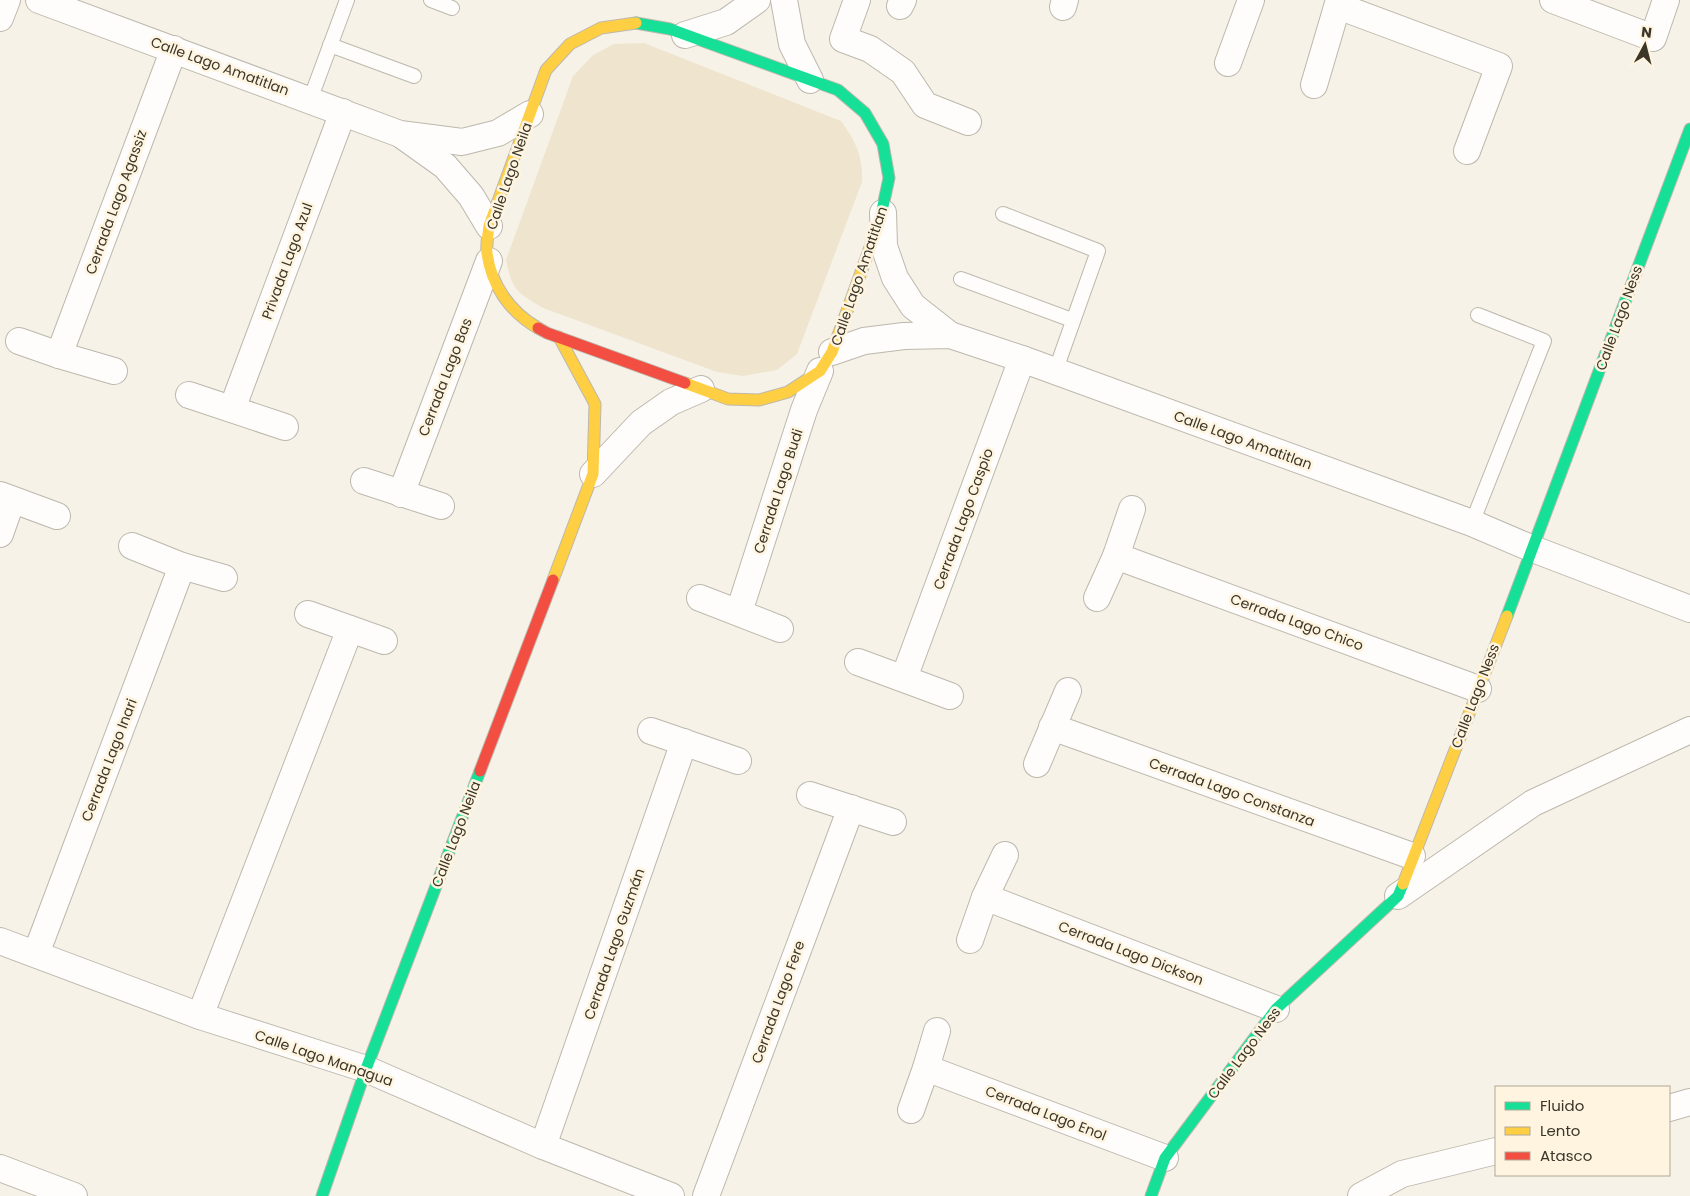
<svg xmlns="http://www.w3.org/2000/svg" width="1690" height="1196" font-family="Poppins,sans-serif">
<rect width="100%" height="100%" fill="#f7f2e7"/>
<path fill="#efe5ce" d="M644 43 841 121C856 142 863 156 862 182L797 354 777 370 743 376 717 372 543 308C517 293 512 290 506 260L573 76 593 55 614 44Z"/>
<g fill="none" stroke-linecap="round" stroke-linejoin="round">
<defs>
<g id="lane">
<path d="M431 0 452 8"/>
<path d="M330 45 414 76"/>
<path d="M310 100 347 0"/>
<path d="M1003 214 1098 251 1055 372"/>
<path d="M961 279 1072 320"/>
<path d="M1472 523 1544 341 1478 315"/>
</g>
<g id="street">
<path d="M39 0 400 134 462 142 498 133 530 114"/>
<path d="M784 0 792 44 810 80"/>
<path d="M857 0 843 39 870 49 903 72 925 105 968 122"/>
<path d="M1553 0 1653 38 1666 0"/>
<path d="M900 6 903 0"/>
<path d="M1338 6 1499 66 1467 151"/>
<path d="M1063 7 1065 0"/>
<path d="M0 18 7 0"/>
<path d="M685 35 726 22 757 0"/>
<path d="M1228 63 1251 0"/>
<path d="M1314 85 1339 0"/>
<path d="M403 136 445 166 471 196 489 226"/>
<path d="M883 213 884 246 895 278 913 306 950 335"/>
<path d="M19 341 59 355 114 371"/>
<path d="M832 352 864 341 904 336 950 335 1022 359 1472 523 1533 549 1690 609"/>
<path d="M59 355 174 49"/>
<path d="M189 395 285 427"/>
<path d="M232 409 343 112"/>
<path d="M593 474 641 423 671 402 701 389"/>
<path d="M364 481 441 506"/>
<path d="M401 494 489 261"/>
<path d="M0 495 57 516"/>
<path d="M0 534 12 500"/>
<path d="M132 546 182 566 224 578"/>
<path d="M1116 556 1478 689"/>
<path d="M700 598 780 629"/>
<path d="M1097 598 1116 556 1132 509"/>
<path d="M739 612 804 410 820 371"/>
<path d="M308 614 384 641"/>
<path d="M858 662 950 696"/>
<path d="M904 678 1022 359"/>
<path d="M1052 727 1412 856"/>
<path d="M651 731 738 761"/>
<path d="M1037 764 1068 691"/>
<path d="M810 795 893 822"/>
<path d="M1398 896 1533 803 1690 730"/>
<path d="M985 897 1276 1009"/>
<path d="M970 940 985 897 1005 855"/>
<path d="M0 941 200 1016 366 1069 543 1146 671 1196"/>
<path d="M36 954 182 566"/>
<path d="M200 1016 350 629"/>
<path d="M926 1068 1165 1158"/>
<path d="M1669 1108 1690 1102"/>
<path d="M911 1110 926 1068 937 1031"/>
<path d="M543 1146 684 742"/>
<path d="M0 1168 74 1196"/>
<path d="M706 1196 851 808"/>
<path d="M1361 1196 1402 1174 1496 1151"/>
</g>
<g id="fast">
<path d="M636 23 670 29 838 90 865 113 883 144 889 178 880 220"/>
<path d="M1507 616 1690 129"/>
<path d="M322 1196 366 1069 480 771"/>
<path d="M1151 1196 1165 1158 1276 1009 1398 896 1403 884"/>
</g>
<g id="slow">
<path d="M538 328C510 312 491 285 487 253 486 245 488 235 489 226L546 70 570 44 601 28 636 23"/>
<path d="M685 383 728 399 759 400 788 392 820 371 832 352 880 220"/>
<path d="M553 580 593 474 595 404 559 337"/>
<path d="M1403 884 1507 616"/>
</g>
<g id="jam">
<path d="M538 328 547 333 685 383"/>
<path d="M480 771 553 580"/>
</g>
</defs>
<use href="#lane" stroke="#bdb8ad" stroke-width="16"/>
<use href="#street" stroke="#bdb8ad" stroke-width="28"/>
<use href="#fast" stroke="#bdb8ad" stroke-width="13"/>
<use href="#slow" stroke="#bdb8ad" stroke-width="13"/>
<use href="#jam" stroke="#bdb8ad" stroke-width="13"/>
<use href="#lane" stroke="#fefdfb" stroke-width="14"/>
<use href="#street" stroke="#fefdfb" stroke-width="26"/>
<use href="#fast" stroke="#16e098" stroke-width="11"/>
<use href="#slow" stroke="#ffcf43" stroke-width="11"/>
<use href="#jam" stroke="#f24e42" stroke-width="11"/>
</g>
<g text-anchor="middle" stroke-width="5" stroke-linejoin="round" paint-order="stroke">
<g font-size="14" fill="#3c3628" stroke="#fef4e0">
<text transform="translate(220 66) rotate(20)" y="5">Calle Lago Amatitlan</text>
<text transform="translate(509 176) rotate(-71)" y="5">Calle Lago Neila</text>
<text transform="translate(116 202) rotate(-70)" y="5">Cerrada Lago Agassiz</text>
<text transform="translate(287 261) rotate(-70)" y="5">Privada Lago Azul</text>
<text transform="translate(859 276) rotate(-71)" y="5">Calle Lago Amatitlan</text>
<text transform="translate(1619 318) rotate(-70)" y="5">Calle Lago Ness</text>
<text transform="translate(445 377) rotate(-69)" y="5">Cerrada Lago Bas</text>
<text transform="translate(1243 440) rotate(20)" y="5">Calle Lago Amatitlan</text>
<text transform="translate(778 491) rotate(-72)" y="5">Cerrada Lago Budi</text>
<text transform="translate(963 519) rotate(-70)" y="5">Cerrada Lago Caspio</text>
<text transform="translate(1297 622) rotate(20)" y="5">Cerrada Lago Chico</text>
<text transform="translate(1475 696) rotate(-69)" y="5">Calle Lago Ness</text>
<text transform="translate(109 760) rotate(-69)" y="5">Cerrada Lago Inari</text>
<text transform="translate(1232 792) rotate(20)" y="5">Cerrada Lago Constanza</text>
<text transform="translate(456 834) rotate(-69)" y="5">Calle Lago Neila</text>
<text transform="translate(614 944) rotate(-71)" y="5">Cerrada Lago Guzmán</text>
<text transform="translate(1131 953) rotate(21)" y="5">Cerrada Lago Dickson</text>
<text transform="translate(778 1002) rotate(-70)" y="5">Cerrada Lago Fere</text>
<text transform="translate(1244 1053) rotate(-53)" y="5">Calle Lago Ness</text>
<text transform="translate(324 1058) rotate(19)" y="5">Calle Lago Managua</text>
<text transform="translate(1046 1113) rotate(21)" y="5">Cerrada Lago Enol</text>
</g>
</g>
<rect x="1495" y="1086" width="175" height="90" fill="#fef4e0" stroke="#b0a896"/>
<rect x="1505" y="1102" width="25" height="8" fill="#16e098" stroke="#b0a896"/>
<text x="1540" y="1111" font-size="15" fill="#3c3628">Fluido</text>
<rect x="1505" y="1127" width="25" height="8" fill="#ffcf43" stroke="#b0a896"/>
<text x="1540" y="1136" font-size="15" fill="#3c3628">Lento</text>
<rect x="1505" y="1152" width="25" height="8" fill="#f24e42" stroke="#b0a896"/>
<text x="1540" y="1161" font-size="15" fill="#3c3628">Atasco</text>
<g transform="translate(1645 45) rotate(7)" stroke="#fef4e0" stroke-width="4" paint-order="stroke">
<path d="M0-4L9 19L0 12L-9 19Z" fill="#3c3628"/>
<text y="-8" font-size="14" font-weight="bold" text-anchor="middle" fill="#3c3628">N</text>
</g>
</svg>
